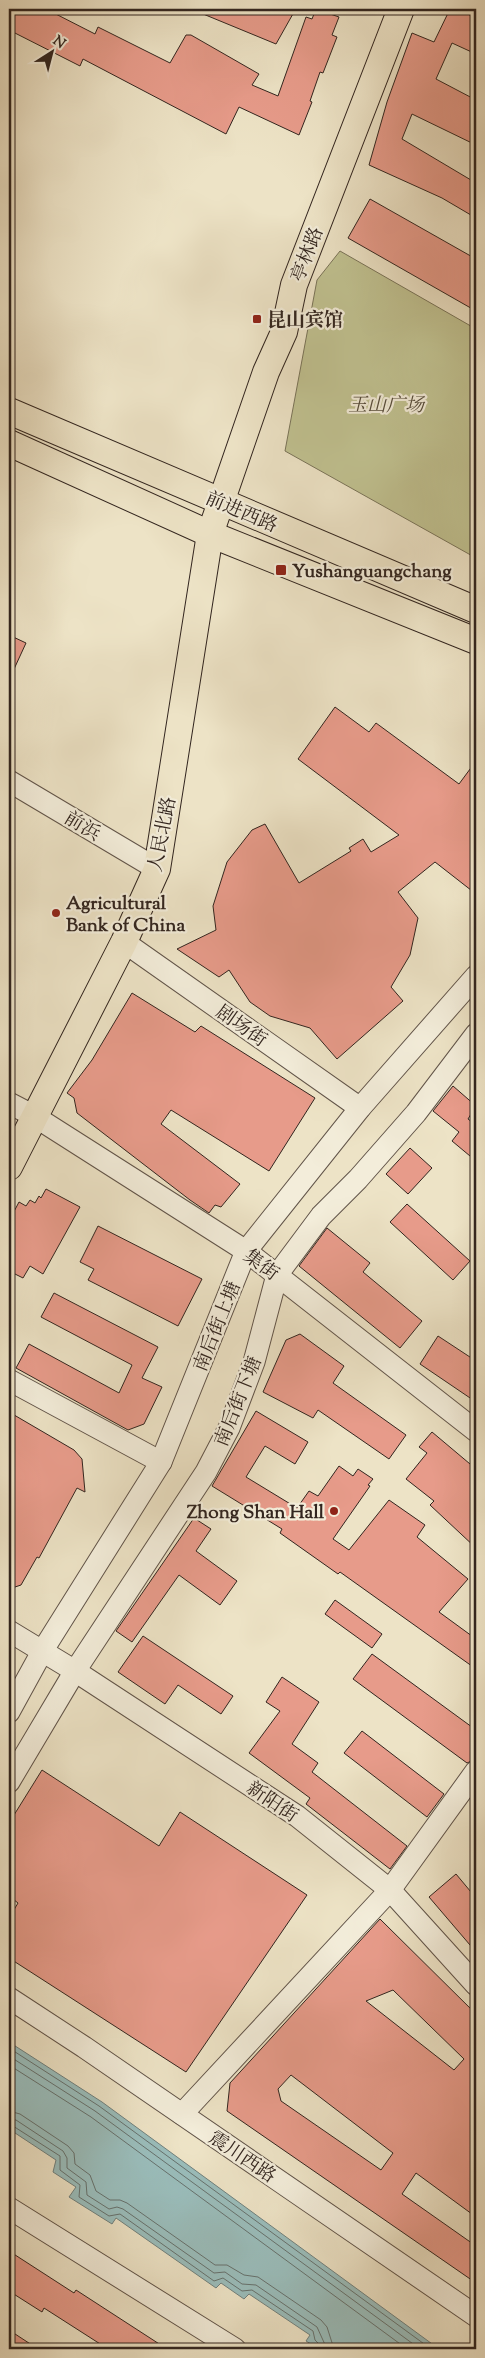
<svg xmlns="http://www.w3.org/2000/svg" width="485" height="2358" font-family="'Sorts Mill Goudy','Noto Serif SC',serif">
<rect width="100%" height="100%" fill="#ede3c6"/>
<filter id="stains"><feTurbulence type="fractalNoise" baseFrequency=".004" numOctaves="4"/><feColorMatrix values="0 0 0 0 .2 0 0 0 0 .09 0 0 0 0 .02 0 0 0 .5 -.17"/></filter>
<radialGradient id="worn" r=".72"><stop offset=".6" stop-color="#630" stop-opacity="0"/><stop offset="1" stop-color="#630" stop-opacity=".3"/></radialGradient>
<path fill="#c0c190" stroke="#797358" d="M340 251 476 329V558L285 451 317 280Z"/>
<path fill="#9abdbb" stroke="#70807d" d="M9 2042 102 2102 439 2349H319L306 2341 310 2335 249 2294 244 2299 221 2283 216 2288 116 2218 112 2224 69 2197 76 2187 53 2172 56 2160 9 2129Z"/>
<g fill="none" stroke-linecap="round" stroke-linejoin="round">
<g stroke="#66716d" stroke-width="1">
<path d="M9 2048 99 2106 431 2349"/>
<path d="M9 2056 95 2111 420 2349"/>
<path d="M9 2065 91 2117 407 2349"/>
<path d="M9 2111 20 2114 68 2146 74 2153 75 2164 90 2175 96 2191 110 2200H120L127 2203 215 2265H227L244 2275 258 2277 321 2320 327 2327 334 2349"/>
<path d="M9 2119 16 2120 63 2151 67 2158V2168L86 2182 87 2195 109 2209 117 2207 123 2209 214 2273 225 2272 242 2284 256 2285 317 2327 327 2349"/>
<path d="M9 2125 13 2126 60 2156V2170L80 2185 79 2197 109 2216 120 2214 214 2281 223 2278 242 2291 252 2290 313 2331 315 2340 320 2345V2349"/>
</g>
</g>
<g fill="#e79b8a" stroke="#32251f" fill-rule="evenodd">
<path d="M15 9H46L95 34 98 27 170 63 186 35H191L259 74 252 85 278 96 306 17 312 19 316 9 339 17 332 35 337 37 323 73 320 72 310 101 312 102 299 135 239 107 226 134 83 59 80 66 9 30V21Z"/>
<path d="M191 9H285L294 12 276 44Z"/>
<path d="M450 9H457L476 18V54L452 43 436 79 476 100V145L412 114 402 139 476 183V218L442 198 369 165 387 102 412 33 434 42Z"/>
<path d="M370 199 476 259V311L348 238Z"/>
<path d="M9 635 26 643 9 680Z"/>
<path d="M335 707 369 732 376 723 459 784 476 761V894L435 862 398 892 418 918 410 955 391 987 403 1001 337 1059 310 1028 270 1016 250 1002 229 970 219 977 177 949 216 930 213 906 227 862 252 830 265 824 299 883 351 851 349 848 363 839 371 852 399 835 298 759Z"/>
<path d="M132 993 195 1032 201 1026 315 1098 269 1171 171 1110 161 1124 240 1184 221 1207 215 1205 209 1213 190 1200 77 1113 74 1098 67 1093 92 1060Z"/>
<path d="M453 1086 476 1106 468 1119 476 1125V1161L452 1141 459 1132 433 1111Z"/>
<path d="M410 1148 432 1168 408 1194 386 1174Z"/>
<path d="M46 1189 80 1207 43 1274 30 1266 23 1278 9 1271V1221L19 1202 26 1206 30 1200 35 1203 39 1196 41 1198Z"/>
<path d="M407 1204 470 1261 453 1280 390 1222Z"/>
<path d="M98 1226 202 1279 178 1326 88 1280 94 1269 80 1262Z"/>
<path d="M327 1228 370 1263 363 1272 422 1321 400 1348 299 1266Z"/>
<path d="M54 1293 158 1347 142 1378 162 1387 144 1424 128 1430 16 1368 29 1344 119 1393 132 1365 41 1317Z"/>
<path d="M300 1334 344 1366 333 1383 406 1435 389 1459 318 1410 313 1418 263 1392 286 1340Z"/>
<path d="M438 1336 476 1361V1402L420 1364Z"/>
<path d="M256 1411 308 1442 295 1464 265 1446 246 1477 297 1508 309 1491 318 1496 339 1466 353 1476 358 1469 373 1479 368 1485 370 1486 333 1539 349 1550 389 1500 425 1525 417 1537 468 1579 439 1612 476 1639V1669L340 1572 338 1574 280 1533 282 1529 212 1486Z"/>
<path d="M9 1412 74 1450 82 1459 85 1492 77 1488 39 1558 37 1557 21 1585 9 1589Z"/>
<path d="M432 1432 476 1469V1548L430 1505 434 1501 406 1479 427 1453 419 1447Z"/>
<path d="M194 1518 211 1529 196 1551 237 1581 220 1605 179 1575 132 1642 116 1631Z"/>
<path d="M335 1600 382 1634 372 1648 325 1614Z"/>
<path d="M143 1636 233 1696 221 1714 178 1685 165 1704 118 1672Z"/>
<path d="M372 1654 476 1730V1759L467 1763 353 1679Z"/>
<path d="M282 1677 319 1702 292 1744 318 1763 312 1772 407 1846 390 1869 306 1804 310 1798 249 1753 280 1711 266 1702Z"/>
<path d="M362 1731 444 1794 427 1817 344 1753Z"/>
<path d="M42 1770 159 1846 180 1812 307 1895 186 2072 9 1958V1918L18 1903 9 1896V1823Z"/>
<path d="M456 1874 476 1898V1952L429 1897Z"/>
<path d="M380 1919 476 2014V2217L416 2173 402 2194 476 2246V2283L227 2111 230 2083ZM393 1990 464 2059 454 2070 366 2001ZM291 2075 393 2153 381 2170 281 2101 278 2089Z"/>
<path d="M9 2251 74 2293 76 2290 167 2349H108L44 2308 42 2312 9 2291Z"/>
<path d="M9 2330 38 2349H9Z"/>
</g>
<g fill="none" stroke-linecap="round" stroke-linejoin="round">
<defs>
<g id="minor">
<path d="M9 781 157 869"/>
<path d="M124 942 360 1108"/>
<path d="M9 1103 34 1116 246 1251 476 1431"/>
<path d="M9 1380 161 1462"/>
<path d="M9 1631 75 1671 297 1816 390 1890 476 1985"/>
<path d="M9 1712 43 1650 161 1462 246 1251 360 1108 476 976"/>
<path d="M9 1782 75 1671 206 1472 229 1428 254 1362 277 1275 321 1216 358 1179 416 1113 476 1034"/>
<path d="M9 1998 84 2047 476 2316"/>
<path d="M182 2114 390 1890 476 1771"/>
<path d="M9 2208 235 2349"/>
</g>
<g id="major">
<path d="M9 411 476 610"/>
<path d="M9 443 210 534 476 641"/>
<path d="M9 1167 124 942 157 869 210 534 266 372 284 332 294 285 401 9"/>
</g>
</defs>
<use href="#minor" stroke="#615449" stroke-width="23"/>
<use href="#major" stroke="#32251f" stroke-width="28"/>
<use href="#minor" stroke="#f3edda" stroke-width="21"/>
<use href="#major" stroke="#ede3c6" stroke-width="26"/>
</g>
<g fill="#8f2418" stroke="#f3edda" stroke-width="2">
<rect x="252" y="314" width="10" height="10" rx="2.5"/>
<rect x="275" y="564" width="12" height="12" rx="2.5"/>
<circle cx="56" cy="913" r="5"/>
<circle cx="334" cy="1511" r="5"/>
</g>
<g text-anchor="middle" stroke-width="4.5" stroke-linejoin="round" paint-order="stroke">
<g font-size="19" fill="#32251f" stroke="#f3edda">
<text transform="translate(306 254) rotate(-69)" y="7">亭林路</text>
<text transform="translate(242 511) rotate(23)" y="7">前进西路</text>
<text transform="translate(83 825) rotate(31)" y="7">前浜</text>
<text transform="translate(161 834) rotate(-79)" y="7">人民北路</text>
<text transform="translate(242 1025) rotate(35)" y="7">剧场街</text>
<text transform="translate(262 1264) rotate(37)" y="7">集街</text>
<text transform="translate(216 1326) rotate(-68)" y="7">南后街上塘</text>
<text transform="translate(237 1401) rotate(-68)" y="7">南后街下塘</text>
<text transform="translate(273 1801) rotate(34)" y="7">新阳街</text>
<text transform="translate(243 2156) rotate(34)" y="7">震川西路</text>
</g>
<g font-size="19" font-weight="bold" fill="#32251f" stroke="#f3edda" text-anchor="start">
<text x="267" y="326">昆山宾馆</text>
<text x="292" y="577">Yushanguangchang</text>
<text x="66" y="909">Agricultural<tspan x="66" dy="22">Bank of China</tspan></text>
<text x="324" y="1518" text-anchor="end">Zhong Shan Hall</text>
</g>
<g font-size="19" font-style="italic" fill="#564c3b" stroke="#f3edda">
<text x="386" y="411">玉山广场</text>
</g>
</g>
<rect width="485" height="2358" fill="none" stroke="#ede3c6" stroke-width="30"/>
<rect x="10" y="10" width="465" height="2338" fill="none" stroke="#32251f" stroke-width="2.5"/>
<rect x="15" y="15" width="455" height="2328" fill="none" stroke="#32251f"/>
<g transform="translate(52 52) rotate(36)" stroke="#f3edda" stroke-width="4" paint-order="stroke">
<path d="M0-4L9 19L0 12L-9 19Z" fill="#32251f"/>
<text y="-8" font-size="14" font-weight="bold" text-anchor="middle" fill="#32251f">N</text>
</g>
<rect width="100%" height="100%" filter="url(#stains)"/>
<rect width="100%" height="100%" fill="url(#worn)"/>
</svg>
